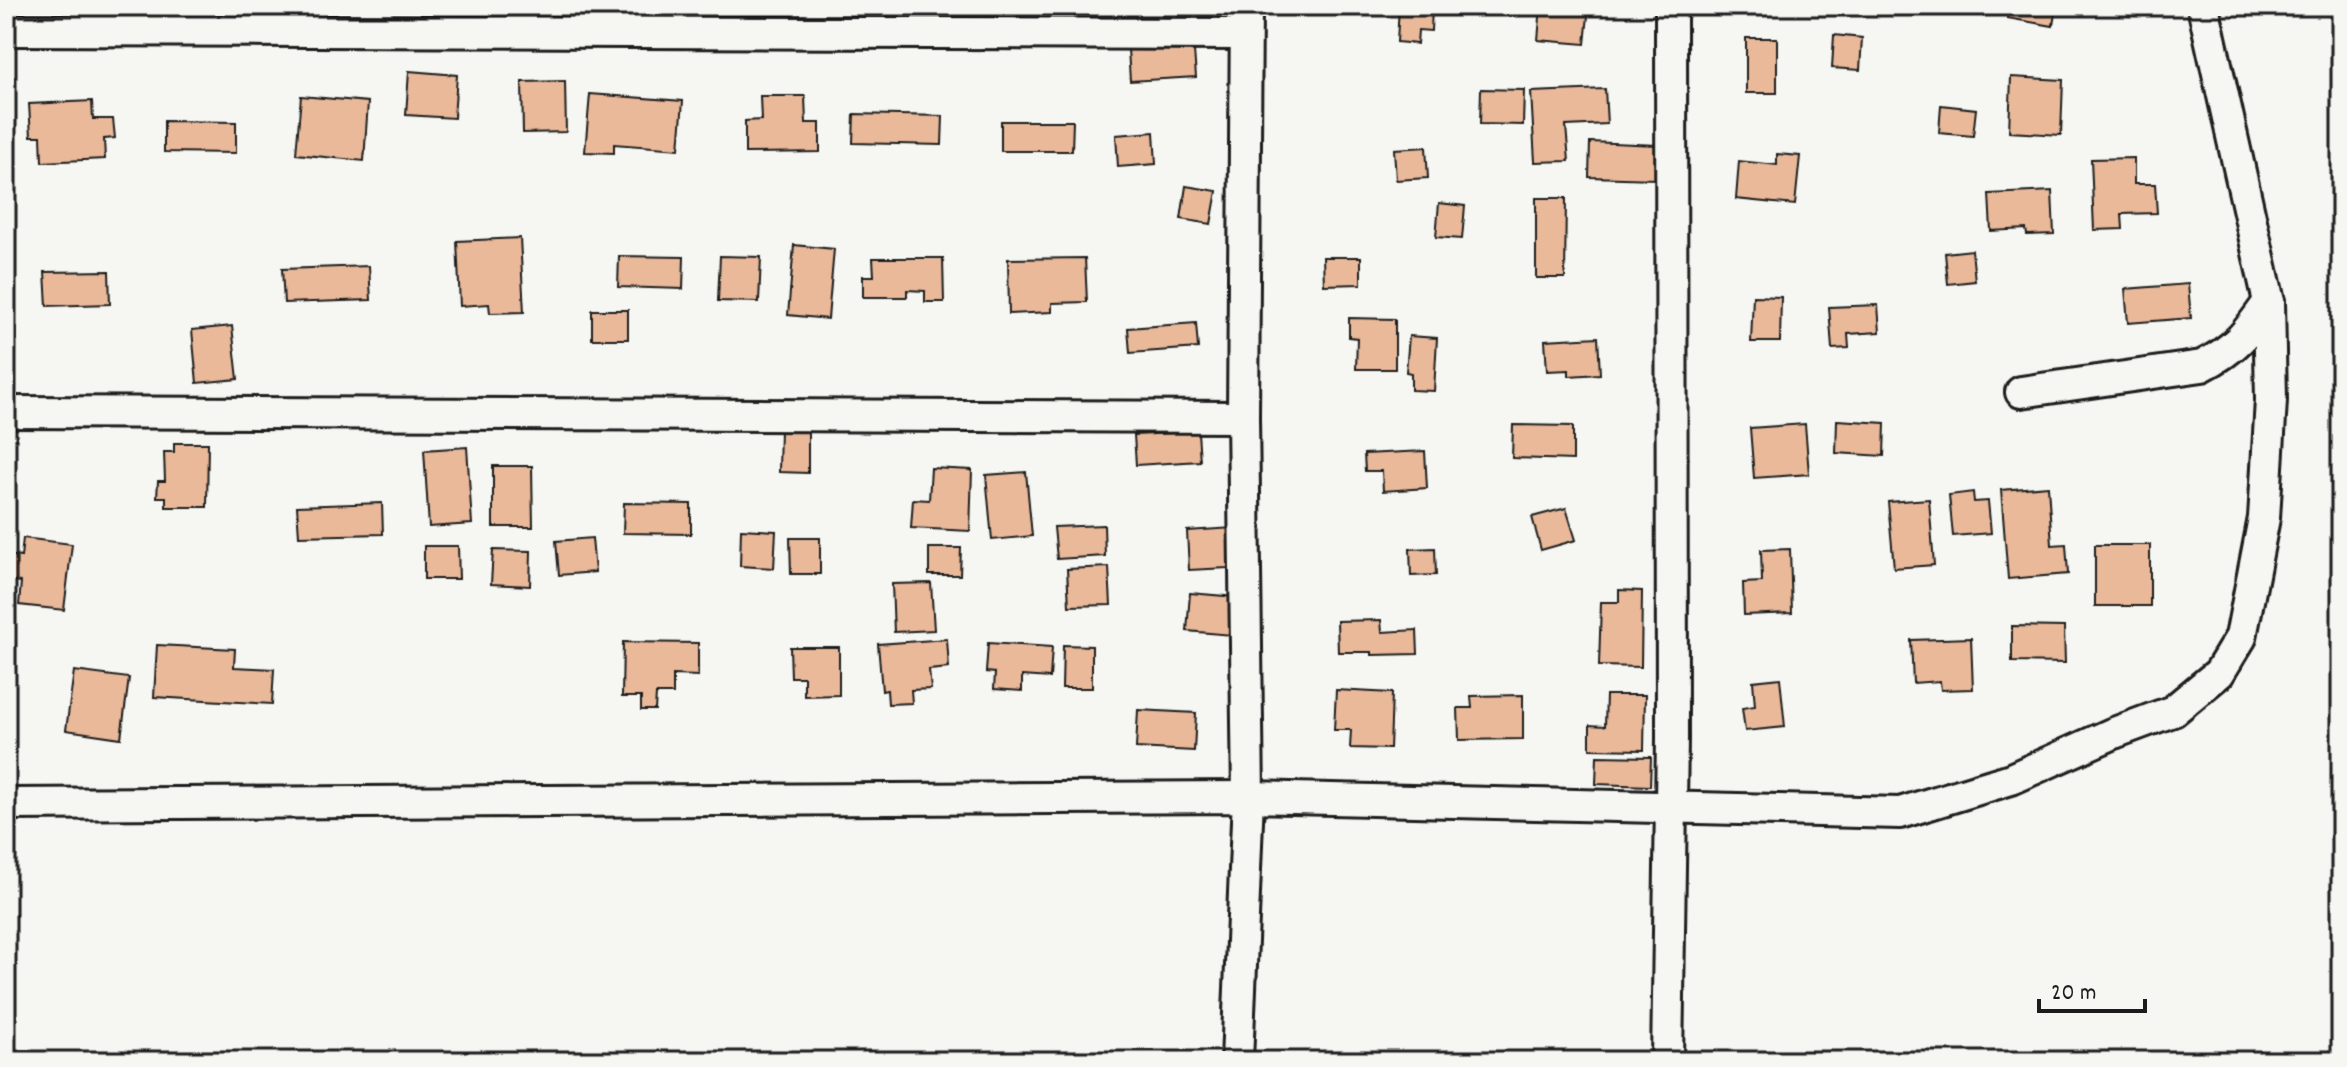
<svg xmlns="http://www.w3.org/2000/svg" width="2347" height="1067" font-family="Dekko,sans-serif">
<rect width="100%" height="100%" fill="#f6f6f2"/>
<filter id="ink" filterUnits="userSpaceOnUse"><feTurbulence type="fractalNoise" baseFrequency=".0125" numOctaves="2"/><feDisplacementMap in="SourceGraphic" scale="16" xChannelSelector="R" yChannelSelector="G"/><feConvolveMatrix kernelMatrix="1 2 1 2 8 2 1 2 1" color-interpolation-filters="sRGB"/></filter>
<g filter="url(#ink)">
<g fill="#e9b99a" stroke="#1c1c1c" stroke-width="2">
<path d="M1399 6H1432L1431 31 1418 30 1417 44 1397 42Z"/>
<path d="M1541 6H1589L1585 44 1538 40Z"/>
<path d="M2009 6H2056L2053 26 2007 18Z"/>
<path d="M1834 35 1862 38 1860 70 1832 68Z"/>
<path d="M1193 37 1196 77 1130 81 1128 49 1161 47Z"/>
<rect x="1746" y="38" width="31" height="55"/>
<path d="M409 71 457 75 454 118 406 115Z"/>
<path d="M2011 77 2063 80 2061 135 2009 132Z"/>
<path d="M565 81 566 132 523 133 522 82Z"/>
<path d="M1481 89 1524 90 1523 125 1480 124Z"/>
<path d="M1605 89 1607 124 1566 126 1569 161 1535 162 1531 92Z"/>
<path d="M590 94 683 101 679 149 614 144V153L585 152Z"/>
<path d="M301 96 368 102 364 161 296 154Z"/>
<path d="M760 96H805L806 123H820V152L745 153V121L761 120Z"/>
<path d="M92 101 93 119H113L115 138 104 139 105 159 42 162 41 136H31L29 104Z"/>
<path d="M1941 105 1976 109 1973 136 1939 133Z"/>
<path d="M854 114 943 116 942 145 853 143Z"/>
<path d="M164 121 236 122V153L164 152Z"/>
<path d="M1001 121H1073L1072 151H1001Z"/>
<path d="M1154 132 1156 164 1118 167 1116 135Z"/>
<path d="M1590 142 1657 145 1656 179 1589 177Z"/>
<path d="M1426 147 1428 178 1396 180 1394 149Z"/>
<path d="M1777 154 1800 156 1795 205 1736 199 1739 161 1777 165Z"/>
<path d="M2134 158V184H2155L2157 213 2122 214 2123 229 2094 230 2091 159Z"/>
<path d="M1186 186 1217 191 1211 224 1181 219Z"/>
<path d="M2052 191 2054 234 2027 235 2026 229 1991 231 1989 194Z"/>
<path d="M1536 198H1566L1565 278H1536Z"/>
<path d="M1439 203 1465 206 1462 239 1436 237Z"/>
<path d="M520 238 524 312 490 313 489 304 460 306 457 241Z"/>
<path d="M794 245 834 249 828 319 788 315Z"/>
<path d="M1972 250 1975 281 1948 284 1945 253Z"/>
<path d="M619 256 684 257 683 289 618 287Z"/>
<path d="M720 256 761 257 759 302 718 301Z"/>
<path d="M1323 257H1361V284L1324 285Z"/>
<path d="M873 258H943L944 302H925V291L907 290V297H863V276H874Z"/>
<path d="M1085 258 1087 302 1052 303V312L1009 314 1008 259Z"/>
<path d="M369 266 371 300 284 303 282 269Z"/>
<path d="M109 271 110 304 47 306 45 272Z"/>
<path d="M2188 284 2191 318 2128 323 2125 289Z"/>
<path d="M1753 296 1781 297 1780 342H1751Z"/>
<path d="M1878 305 1880 332 1848 334 1849 348 1832 349 1829 307Z"/>
<rect x="592" y="310" width="36" height="29"/>
<path d="M1349 318 1395 319V369H1356L1357 338 1349 337Z"/>
<path d="M1196 323 1198 348 1130 353 1128 328Z"/>
<path d="M232 326 238 379 197 383 192 330Z"/>
<path d="M1409 336 1437 338 1434 391 1411 390V373L1406 372Z"/>
<path d="M1598 337 1600 374 1569 376V370L1547 371 1545 340Z"/>
<path d="M1837 420 1885 423 1884 456 1836 453Z"/>
<path d="M1805 424 1809 474 1754 478 1750 428Z"/>
<path d="M1513 425 1573 426V460L1512 458Z"/>
<path d="M780 428 808 429V473L779 472Z"/>
<path d="M1198 432 1200 461 1136 465 1134 435Z"/>
<path d="M174 443H208L207 507H166V497H157L158 481H165L164 452H174Z"/>
<path d="M467 447 472 524 429 527 424 450Z"/>
<path d="M1425 451 1427 488 1383 491 1382 471H1365L1364 454Z"/>
<path d="M493 466H532L533 527H493Z"/>
<path d="M931 468 972 470 970 531 911 528 913 499 929 500Z"/>
<path d="M1026 472 1032 536 992 540 986 475Z"/>
<path d="M2048 486 2052 545 2066 544 2068 574 2008 579 2001 490Z"/>
<path d="M1973 492 1974 502 1988 501 1991 533 1953 536 1949 495Z"/>
<path d="M1929 499 1934 565 1894 568 1888 502Z"/>
<path d="M382 503 383 534 299 536 297 506Z"/>
<path d="M624 503 691 504V534L623 533Z"/>
<path d="M1566 508 1576 540 1541 550 1532 517Z"/>
<path d="M1104 525 1105 556 1057 559 1054 527Z"/>
<path d="M1234 528 1236 553H1228V568L1189 570 1187 531Z"/>
<path d="M741 529 776 531 774 568 740 566Z"/>
<path d="M23 538 72 544 64 610 19 605 21 582 6 580 9 555 21 557Z"/>
<path d="M592 538 595 572 559 575 556 541Z"/>
<path d="M790 538H820V574H791Z"/>
<rect x="2095" y="545" width="55" height="61"/>
<path d="M424 546H458L459 579H424Z"/>
<path d="M929 548H961L960 575H929Z"/>
<path d="M1435 548 1436 575 1411 576 1410 549Z"/>
<path d="M1790 549 1792 613 1744 615 1743 583 1762 582 1761 550Z"/>
<path d="M493 550 531 551 530 586 491 584Z"/>
<path d="M1109 567 1111 605 1069 606 1067 569Z"/>
<path d="M931 583 934 630 894 632 892 584Z"/>
<path d="M1619 590 1642 591 1641 667 1599 666 1601 602H1619Z"/>
<path d="M1190 593 1236 597 1232 635 1187 631Z"/>
<path d="M1381 620 1382 632 1417 630 1418 654 1372 655V652H1338L1337 621Z"/>
<path d="M2012 626 2064 627 2065 663 2012 662Z"/>
<path d="M1971 638 1973 689 1941 690 1940 681 1913 683 1911 640Z"/>
<path d="M947 639 949 668 929 670 931 689 911 690 912 703 888 704 887 690 882 691 878 644Z"/>
<path d="M623 642 698 643V676L673 675V694H656L655 710H641V697H622Z"/>
<path d="M988 643 1052 647 1050 678 1022 676V691L994 689 995 673 986 672Z"/>
<path d="M157 645 235 649 234 667 274 669 272 704 154 697Z"/>
<path d="M1063 645 1092 646V688H1062Z"/>
<path d="M790 647H839V695L804 696V677H791Z"/>
<path d="M74 671 129 678 121 738 66 730Z"/>
<path d="M1780 678 1785 727 1745 731 1742 708 1755 706 1753 681Z"/>
<path d="M1336 690 1392 693 1390 749 1350 748 1351 730H1334Z"/>
<path d="M1523 695V739L1459 740 1458 708H1472L1471 696Z"/>
<path d="M1606 695H1645L1644 750 1590 749V725L1605 726Z"/>
<path d="M1138 710 1196 713 1194 751 1136 748Z"/>
<path d="M1597 756 1651 757 1650 786 1596 784Z"/>
</g>
<g fill="none" stroke-linecap="round" stroke-linejoin="round">
<defs>
<g id="minor">
<path d="M6 30 1245 34"/>
<path d="M2021 392 2202 366C2237 348 2247 333 2269 302"/>
<path d="M6 412 1243 417"/>
<path d="M6 804 1248 797 1900 813 2011 779 2114 733 2173 711 2219 673 2241 637 2264 518 2271 400 2269 302 2203 6"/>
<path d="M1237 1061 1248 797 1243 417 1246 6"/>
<path d="M1667 1061 1672 738 1671 6"/>
</g>
</defs>
<use href="#minor" stroke="#1c1c1c" stroke-width="36"/>
<use href="#minor" stroke="#f6f6f2" stroke-width="30"/>
</g>
</g>
<rect width="2347" height="1067" fill="none" stroke="#f6f6f2" stroke-width="32"/>
<rect x="16" y="16" width="2315" height="1035" fill="none" stroke="#1c1c1c" stroke-width="3" filter="url(#ink)"/>
<path d="M2039 999v12h106v-12" fill="none" stroke="#1c1c1c" stroke-width="4"/>
<text x="2051" y="999" font-size="24" fill="#1c1c1c" stroke="#f6f6f2" stroke-width="6" paint-order="stroke">20 m</text>
</svg>
